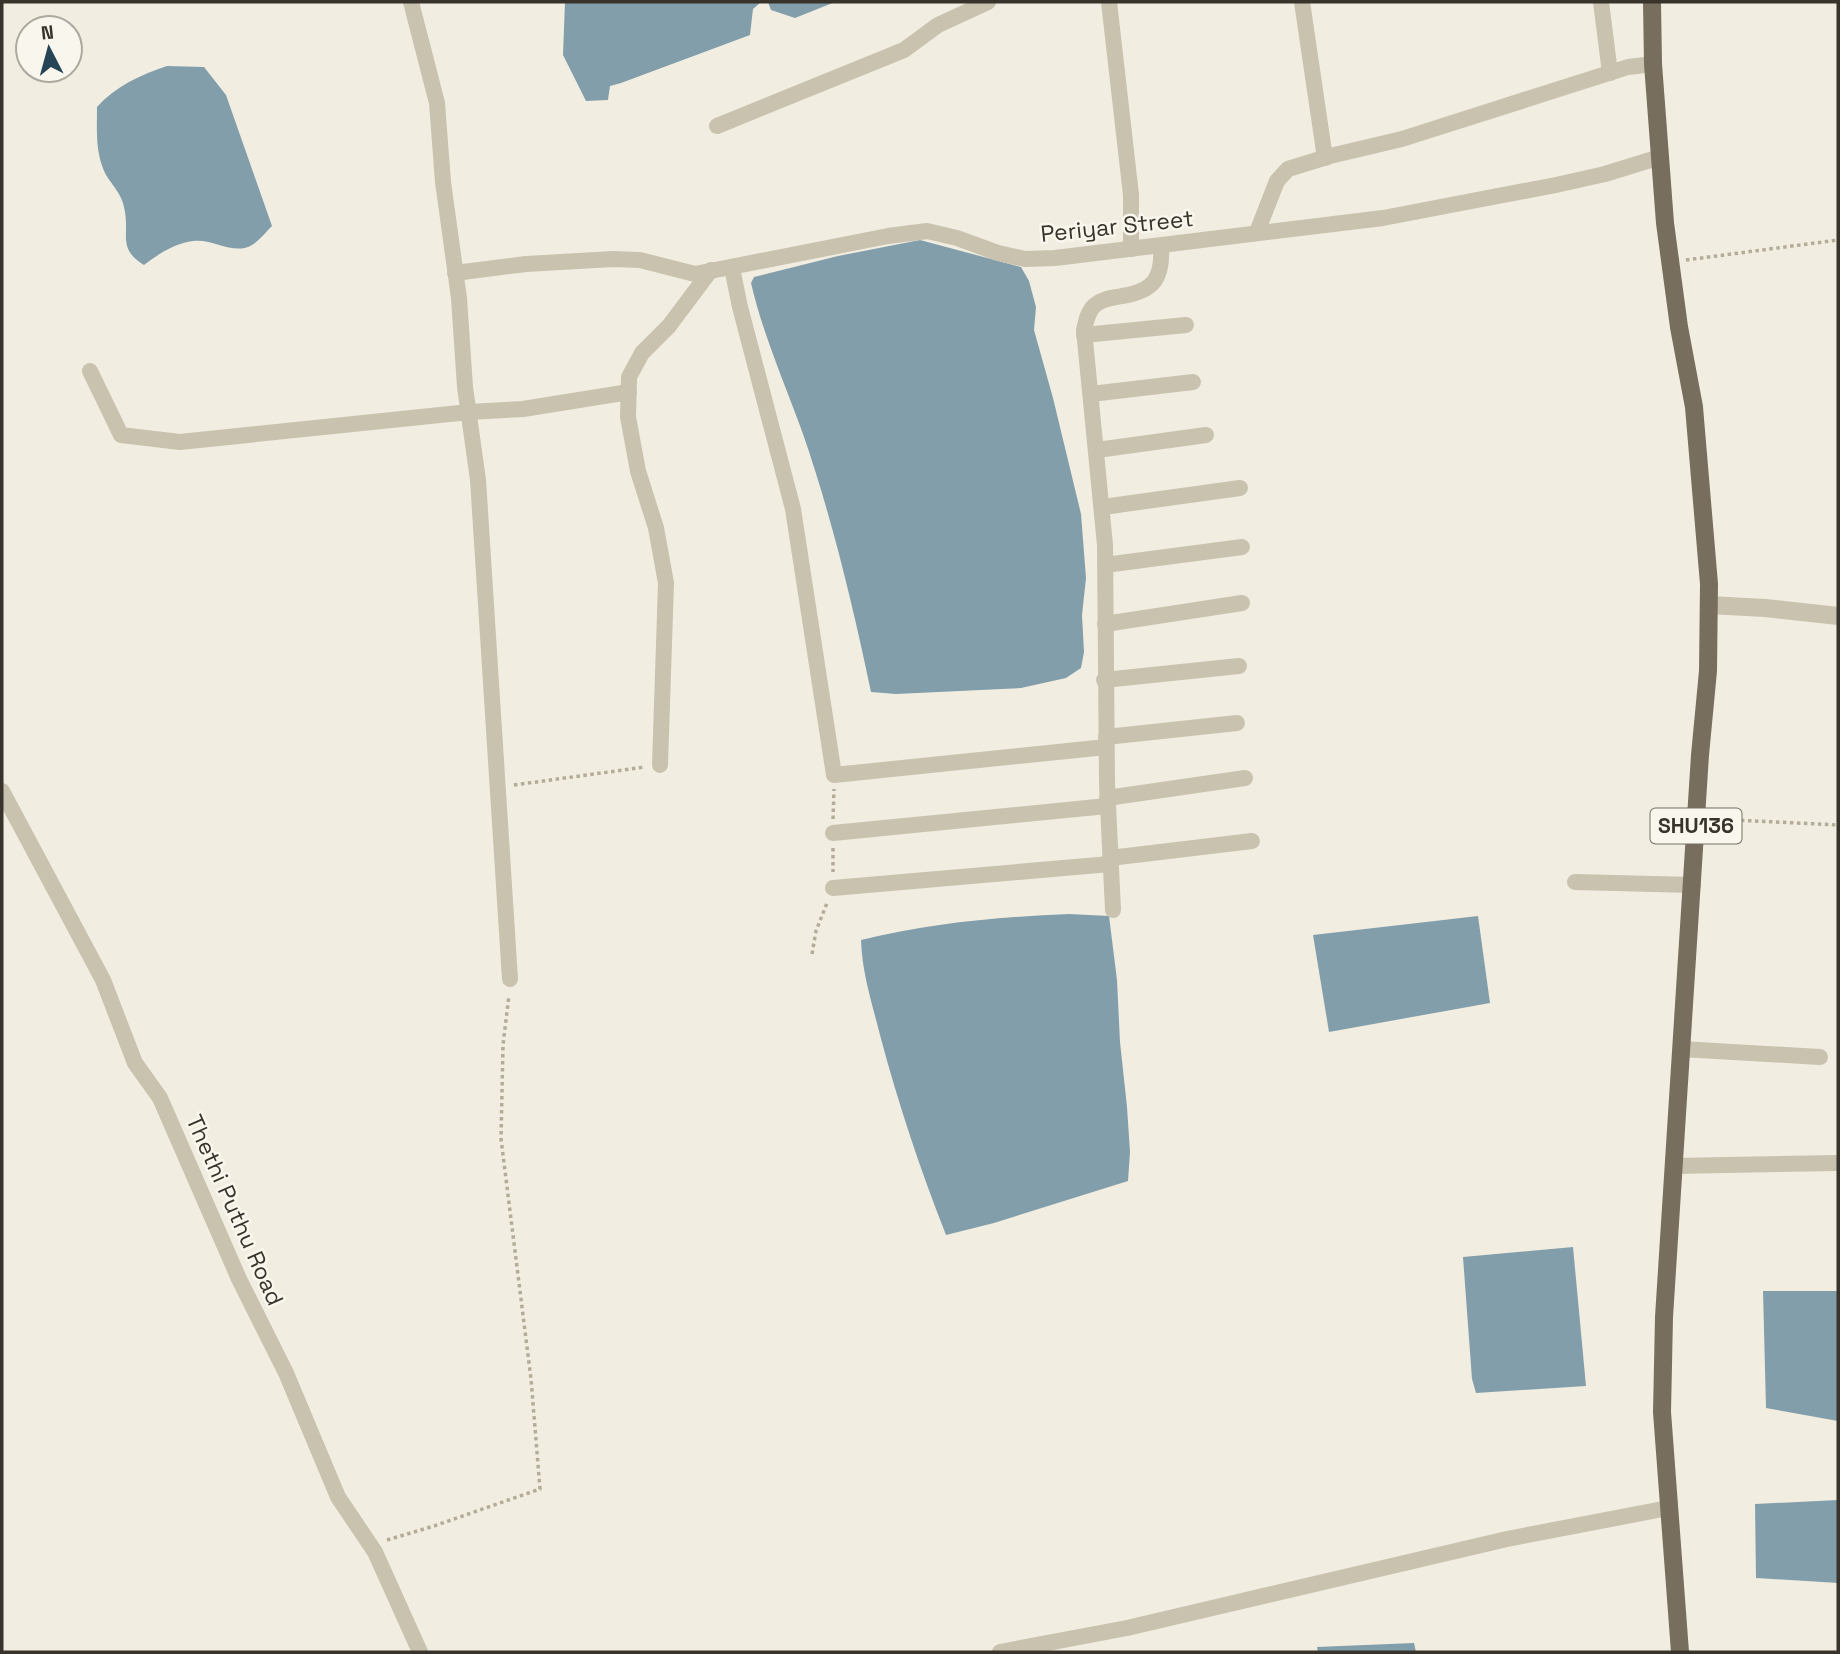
<svg xmlns="http://www.w3.org/2000/svg" width="1840" height="1654" font-family="'Space Grotesk',sans-serif">
<rect width="100%" height="100%" fill="#f1eee1"/>
<g fill="#839eab">
<path d="M565 2H835L795 18 771 10 768 2H761L753 9 750 35 621 83 610 86 608 100 586 101 563 55Z"/>
<path d="M167 66 204 67 226 95 272 226C266 232 260 240 252 245 234 256 213 238 193 241 175 243 157 255 144 265 118 249 129 236 125 212 123 194 112 186 105 173 95 152 97 129 97 107 116 86 140 75 167 66Z"/>
<path d="M920 240 1021 267 1029 281 1036 307 1034 330 1053 398 1081 514 1086 578 1082 615 1084 652 1081 668 1066 678 1021 688 896 694 871 692C853 606 832 518 803 434 785 384 763 335 751 283L754 277 838 256Z"/>
<path d="M1069 914 1109 916 1117 980 1120 1042 1127 1107 1130 1152 1128 1181 994 1223 946 1235C920 1169 898 1103 880 1035 872 1003 862 973 861 940 930 923 999 917 1069 914Z"/>
<path d="M1478 916 1490 1003 1329 1032 1313 935Z"/>
<path d="M1573 1247 1586 1386 1476 1393 1472 1379 1463 1257Z"/>
<path d="M1763 1291H1838V1421L1766 1408Z"/>
<path d="M1838 1500V1583L1756 1578 1755 1504Z"/>
<path d="M1414 1643 1416 1652H1318L1317 1647Z"/>
</g>
<g fill="none" stroke-linecap="round" stroke-linejoin="round">
<g stroke="#b4ac98" stroke-width="3.5" stroke-dasharray="3.5 3.5" stroke-linecap="butt">
<path d="M1686 260 1838 240"/>
<path d="M514 785 645 767"/>
<path d="M833 819 834 789"/>
<path d="M1713 819 1838 825"/>
<path d="M833 848V872"/>
<path d="M812 954 816 931 827 903"/>
<path d="M387 1540 434 1526 540 1489 531 1379 501 1139 503 1045 509 995"/>
</g>
<g stroke="#c8c2ae" stroke-width="16">
<path d="M411 2 437 103 443 182 459 298 465 387 478 480 510 979"/>
<path d="M1109 2 1131 195V249"/>
<path d="M1302 2 1325 158"/>
<path d="M1601 2 1610 73"/>
<path d="M717 126 904 50 938 25 988 2"/>
<path d="M1257 232 1277 181 1288 169 1330 156 1402 139 1628 67 1653 64"/>
<path d="M732 268 740 307 793 509 834 775 1106 747"/>
<path d="M455 273 526 264 613 259 640 260 695 274 888 236 927 231 957 238 998 253 1025 259 1055 258 1383 218 1556 185 1605 174 1660 157"/>
<path d="M1084 335 1186 325"/>
<path d="M90 371 121 435 180 442 469 412 523 409 629 392"/>
<path d="M1091 394 1193 382"/>
<path d="M1097 450 1206 435"/>
<path d="M1103 507 1240 488"/>
<path d="M1105 565 1242 547"/>
<path d="M1105 624 1242 603"/>
<path d="M1104 680 1239 666"/>
<path d="M1106 737 1237 723"/>
<path d="M660 765 666 583 656 528 638 471 628 417 629 377 642 353 669 326 711 270"/>
<path d="M2 791 103 980 135 1063 160 1098 239 1279 286 1373 338 1497 375 1552 420 1652"/>
<path d="M1107 798 1245 778"/>
<path d="M833 833 1107 806"/>
<path d="M1110 858 1252 841"/>
<path d="M1575 882 1693 885"/>
<path d="M833 888 1110 864"/>
<path d="M1113 910 1107 784 1105 545 1084 330C1086 321 1088 311 1095 305 1103 298 1113 298 1122 296 1154 291 1163 278 1161 246"/>
<path d="M1681 1049 1820 1057"/>
<path d="M1673 1166 1838 1163"/>
<path d="M1000 1652 1127 1628 1507 1539 1668 1508"/>
</g>
<path stroke="#c8c2ae" stroke-width="18" d="M1709 605 1765 608 1838 616"/>
<path stroke="#786e5e" stroke-width="18" d="M1652 2 1653 64 1665 223 1679 327 1694 407 1709 584 1708 671 1700 755 1664 1317 1662 1412 1680 1652"/>
</g>
<g text-anchor="middle" stroke-width="5" stroke-linejoin="round" paint-order="stroke">
<rect fill="#f9f7ed" stroke="#726e65" stroke-width="2" x="1650.5" y="808.5" width="91" height="35" rx="5"/>
<g font-size="21" font-weight="bold" fill="#38332b">
<text x="1696" y="833">SHU136</text>
</g>
<g font-size="23" fill="#38332b" stroke="#f9f7ed">
<text transform="translate(1117 226) rotate(-6)" y="8">Periyar Street</text>
<text transform="translate(235 1210) rotate(66)" y="8">Thethi Puthu Road</text>
</g>
</g>
<rect width="1840" height="1654" fill="none" stroke="#38332b" stroke-width="7"/>
<g transform="translate(49 49) rotate(354)"><circle r="33" fill="#f9f7ed" stroke="#aca99f" stroke-width="2"/>
<path d="M0-5L12 26L0 18L-12 26Z" fill="#254455"/>
<text y="-10" font-size="19" font-weight="bold" text-anchor="middle" fill="#38332b">N</text>
</g>
</svg>
